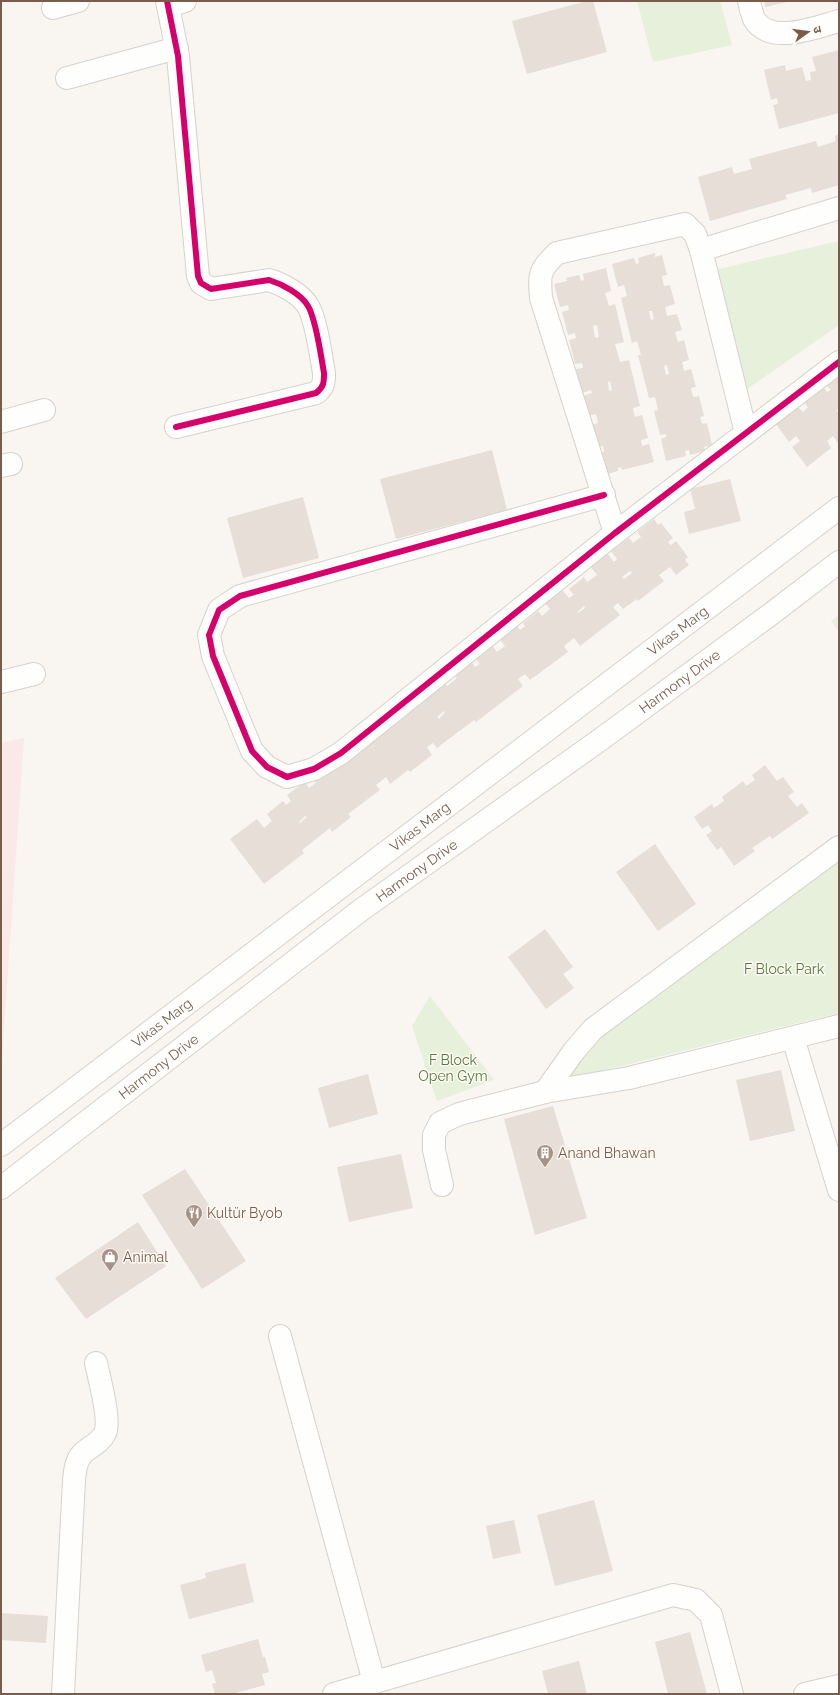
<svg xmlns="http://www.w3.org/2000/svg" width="840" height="1695" font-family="Raleway,'Noto Sans Devanagari',sans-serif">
<rect width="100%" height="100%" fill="#f9f5f0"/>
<path fill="#fae9e9" d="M24 738 1 1074V743Z"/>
<g fill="#e7f0db">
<path d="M637 1H720L732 45 653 62Z"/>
<path d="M839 241V325L743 392 714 270Z"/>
<path d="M839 615V632L831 621Z"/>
<path d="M839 860V1013L563 1080 596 1037Z"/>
<path d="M430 996 494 1080 437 1101 412 1026Z"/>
</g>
<g fill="#e6ded7" fill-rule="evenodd">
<path d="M587 1H593L607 52 527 74 512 21Z"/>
<path d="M764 1H787V2L765 7Z"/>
<path d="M839 50V113L779 129 773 105 778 104 777 98 771 100 764 70 785 65 786 71 802 67 806 81 811 80 810 72 816 71 812 57Z"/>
<path d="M839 134V185L812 193 811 188 785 195 787 199 710 221 698 177 732 167 734 174 752 169 749 159 816 141 818 147 836 141 835 136Z"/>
<path d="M655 253V257L662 255 667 275 662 276 664 286 670 285 675 304 665 307 667 316 677 314 682 330 675 332 678 342 684 340 689 360 682 362 684 371 691 369 696 387 691 388 693 397 699 396 704 416 700 417 702 424 707 423 712 445 704 447 705 451 690 455 689 450 685 451 686 456 666 461 661 439 666 437V434L660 435 654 411 658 410 655 397 649 398 638 355H641L637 341 632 343 621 298 627 296 624 285 618 287 612 264 634 258 636 264 639 263 638 258ZM649 311H652L654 319 651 320ZM667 365 669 374 666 375 664 366Z"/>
<path d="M606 268 611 291 605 293 609 306 615 304 624 342 615 344 620 362 629 360 640 406 633 408 635 417 642 415 648 438 641 440 642 446 649 444 654 462 622 470 621 467 618 468V471L603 475 597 454 604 452 603 446 596 448 590 425 598 423 596 414 588 416 583 396 592 393 591 390 582 393 576 369 583 368 582 363 575 364 569 340 576 338 575 333 568 335 562 312 569 310 568 305 560 307 554 284 567 281 566 278 579 275 581 281 584 280 583 274ZM597 325 599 337 595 338 593 326ZM610 381 612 390 609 391 608 382Z"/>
<path d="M839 377V408L836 411 839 412V442L838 443 833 436 827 441 831 448 807 467 792 447 800 441 796 436 789 442 776 424 798 407 803 412 808 407 804 402 823 387 827 392 831 390 827 386Z"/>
<path d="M492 450 507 510 396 539 380 479Z"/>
<path d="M730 479 741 521 689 534 684 512 695 509 690 489Z"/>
<path d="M303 497 319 558 243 578 227 518Z"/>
<path d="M654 519 658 525 661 523 673 538 668 542 671 545 676 541 688 557 685 560 689 565 676 575 670 567 659 575 664 581 638 601 637 599 623 609 618 603 613 607 620 615 580 646 574 638 564 646 568 652 530 680 525 674 518 679 523 686 476 722 474 720 437 748 433 743 427 747 432 755 410 772 408 770 390 784 386 777 376 785 380 790 348 814 351 817 332 832 330 828 302 850 304 853 264 884 230 839 257 819 264 828 272 821 267 814 283 801 286 805 291 801 287 795 305 782 309 788 316 783 311 777 397 711 402 718 409 713 404 706 420 693 425 700 430 696 427 693 443 681 447 686 457 678 453 673 470 660 475 667 480 664 474 657 491 644 497 652 505 646 499 638 516 625 520 630 525 626 523 623 538 611 542 616 550 609 545 603 562 590 569 598 574 595 569 589 584 577 587 582 597 575 591 567 608 554 614 562 617 559 611 551 629 538 633 543 641 537 637 532ZM630 571 632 573 624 579 622 577ZM584 606 585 608 578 613 577 612ZM444 711 445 712 439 719 437 717ZM305 816 307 817 300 823 299 822Z"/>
<path d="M765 765 777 781 783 777 794 792 788 796 797 807 802 803 809 813 772 839 770 836 752 848 755 851 734 866 721 847 717 850 706 835 712 831 708 825 702 829 694 817 712 804 714 808 724 801 722 797 743 781 746 786 755 780 752 775Z"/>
<path d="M655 844 696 904 658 931 616 872Z"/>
<path d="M545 929 573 967 563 974 574 988 546 1009 508 957Z"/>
<path d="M781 1070 795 1131 750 1141 736 1080Z"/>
<path d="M368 1074 378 1114 329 1128 318 1088Z"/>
<path d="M553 1106 587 1218 535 1235 504 1119Z"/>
<path d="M401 1154 413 1208 349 1222 337 1167Z"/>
<path d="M185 1169 246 1261 202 1289 142 1195Z"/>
<path d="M138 1222 166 1266 86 1319 55 1278Z"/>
<path d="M594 1500 613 1571 555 1586 537 1515Z"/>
<path d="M514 1520 521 1553 493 1559 486 1526Z"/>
<path d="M245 1563 254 1602 189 1619 180 1585 206 1578 205 1573Z"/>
<path d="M1 1613 48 1616 46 1643 1 1640Z"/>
<path d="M690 1632 707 1694H668L655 1642Z"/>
<path d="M258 1639 263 1657H265L269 1672 262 1674 265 1685 232 1694H215L212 1684 216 1683 212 1670 206 1672 201 1655Z"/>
<path d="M579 1661 587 1694H548L542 1671Z"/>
</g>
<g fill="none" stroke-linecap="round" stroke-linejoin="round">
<defs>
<g id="street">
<path d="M167 1 178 56 198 276 201 283 211 289 269 280C282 284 301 294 308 306 316 319 321 356 324 373 324 382 324 387 316 393L176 427"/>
<path d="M749 1C750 7 752 14 754 19 770 46 816 27 839 21"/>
<path d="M168 6 185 1"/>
<path d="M53 8 78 1"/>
<path d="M67 78 177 48"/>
<path d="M701 250 839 208"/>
<path d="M1 422 44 410"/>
<path d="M1 466 11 464"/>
<path d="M604 495 240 596 219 610 209 635 213 656 252 751 267 767 287 777 314 769 341 753 615 533 839 362"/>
<path d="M615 533 541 298C539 274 539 270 557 253L685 224 695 234 701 250 746 433"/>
<path d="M1 682 34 674"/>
<path d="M793 1038 839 1190"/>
<path d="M545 1092 574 1051 593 1029 839 847"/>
<path d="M442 1185 434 1150V1135L440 1123 459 1114 545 1092 629 1078 839 1026"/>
<path d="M280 1336 374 1682"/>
<path d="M63 1694 74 1480C75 1470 76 1459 84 1452 91 1446 101 1442 105 1433 111 1420 99 1378 96 1363"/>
<path d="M334 1694 673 1595 696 1600 711 1615 732 1694"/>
<path d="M805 1694 839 1686"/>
</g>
<g id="secondary">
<path id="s1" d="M1 1145 839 508"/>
<path id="s2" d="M1 1188 361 910 604 737 771 614 839 562"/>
</g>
</defs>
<use href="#street" stroke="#d7d1cb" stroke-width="24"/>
<use href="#secondary" stroke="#d9d2cb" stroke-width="24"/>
<use href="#street" stroke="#fefefd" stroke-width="22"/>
<use href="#secondary" stroke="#fefefd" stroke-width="22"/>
<defs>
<g id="cycleway">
<path d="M167 1 178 56 198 276 201 283 211 289 269 280C282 284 301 294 308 306 316 319 321 356 324 373 324 382 324 387 316 393L176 427"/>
<path d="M604 495 240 596 219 610 209 635 213 656 252 751 267 767 287 777 314 769 341 753 615 533 839 362"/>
</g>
</defs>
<use href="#cycleway" stroke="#fffaf3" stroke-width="8"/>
<use href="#cycleway" stroke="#d6006c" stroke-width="6"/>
</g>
<defs>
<symbol id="building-pin" viewBox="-11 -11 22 30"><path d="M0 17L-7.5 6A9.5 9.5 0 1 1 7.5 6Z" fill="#a69286" stroke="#fffaf3"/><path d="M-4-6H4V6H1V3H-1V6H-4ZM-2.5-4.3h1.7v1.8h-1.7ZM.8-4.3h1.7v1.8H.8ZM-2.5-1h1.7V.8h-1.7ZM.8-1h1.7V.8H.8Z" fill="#fff"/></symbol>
<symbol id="restaurant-pin" viewBox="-11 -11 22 30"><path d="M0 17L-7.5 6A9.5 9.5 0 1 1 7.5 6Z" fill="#a69286" stroke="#fffaf3"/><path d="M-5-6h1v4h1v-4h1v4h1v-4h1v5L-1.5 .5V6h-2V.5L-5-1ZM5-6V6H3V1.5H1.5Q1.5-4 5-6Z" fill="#fff"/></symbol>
<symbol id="shop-pin" viewBox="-11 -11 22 30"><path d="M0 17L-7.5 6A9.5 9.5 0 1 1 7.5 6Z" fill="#a69286" stroke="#fffaf3"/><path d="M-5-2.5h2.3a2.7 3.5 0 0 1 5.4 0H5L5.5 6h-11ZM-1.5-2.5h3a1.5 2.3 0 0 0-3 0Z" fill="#fff"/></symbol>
</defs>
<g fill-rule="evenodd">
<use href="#building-pin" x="535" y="1143" width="20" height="27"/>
<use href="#restaurant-pin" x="184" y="1203" width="20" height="27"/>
<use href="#shop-pin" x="100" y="1247" width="20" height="27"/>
</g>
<g text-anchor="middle" stroke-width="3" stroke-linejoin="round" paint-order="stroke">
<g font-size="14" fill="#7a5c4d" stroke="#fffaf3">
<text dy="5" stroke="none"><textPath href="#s1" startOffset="850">Vikas Marg</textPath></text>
<text dy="5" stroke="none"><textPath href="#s2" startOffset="847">Harmony Drive</textPath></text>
<text dy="5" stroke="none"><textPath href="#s1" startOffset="526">Vikas Marg</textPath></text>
<text dy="5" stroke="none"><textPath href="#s2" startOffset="523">Harmony Drive</textPath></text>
<text dy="5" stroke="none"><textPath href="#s1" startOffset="202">Vikas Marg</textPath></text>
<text dy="5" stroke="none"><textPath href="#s2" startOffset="199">Harmony Drive</textPath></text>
</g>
<g font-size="14" fill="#537a41" stroke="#fffaf3">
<text x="784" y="974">F Block Park</text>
<text x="453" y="1065">F Block<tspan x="453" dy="16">Open Gym</tspan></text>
</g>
<g font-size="14" fill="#7a5c4d" stroke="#fffaf3" text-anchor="start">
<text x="558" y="1158">Anand Bhawan</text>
<text x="207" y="1218">Kultür Byob</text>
<text x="123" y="1262">Animal</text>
</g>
</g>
<rect width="840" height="1695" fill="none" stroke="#7a5c4d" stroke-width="4"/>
<g transform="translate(808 32) rotate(76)" stroke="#fffaf3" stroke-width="3" paint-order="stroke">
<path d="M0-3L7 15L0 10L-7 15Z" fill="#7a5c4d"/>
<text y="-6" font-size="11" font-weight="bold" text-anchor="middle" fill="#7a5c4d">उ</text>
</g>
</svg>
